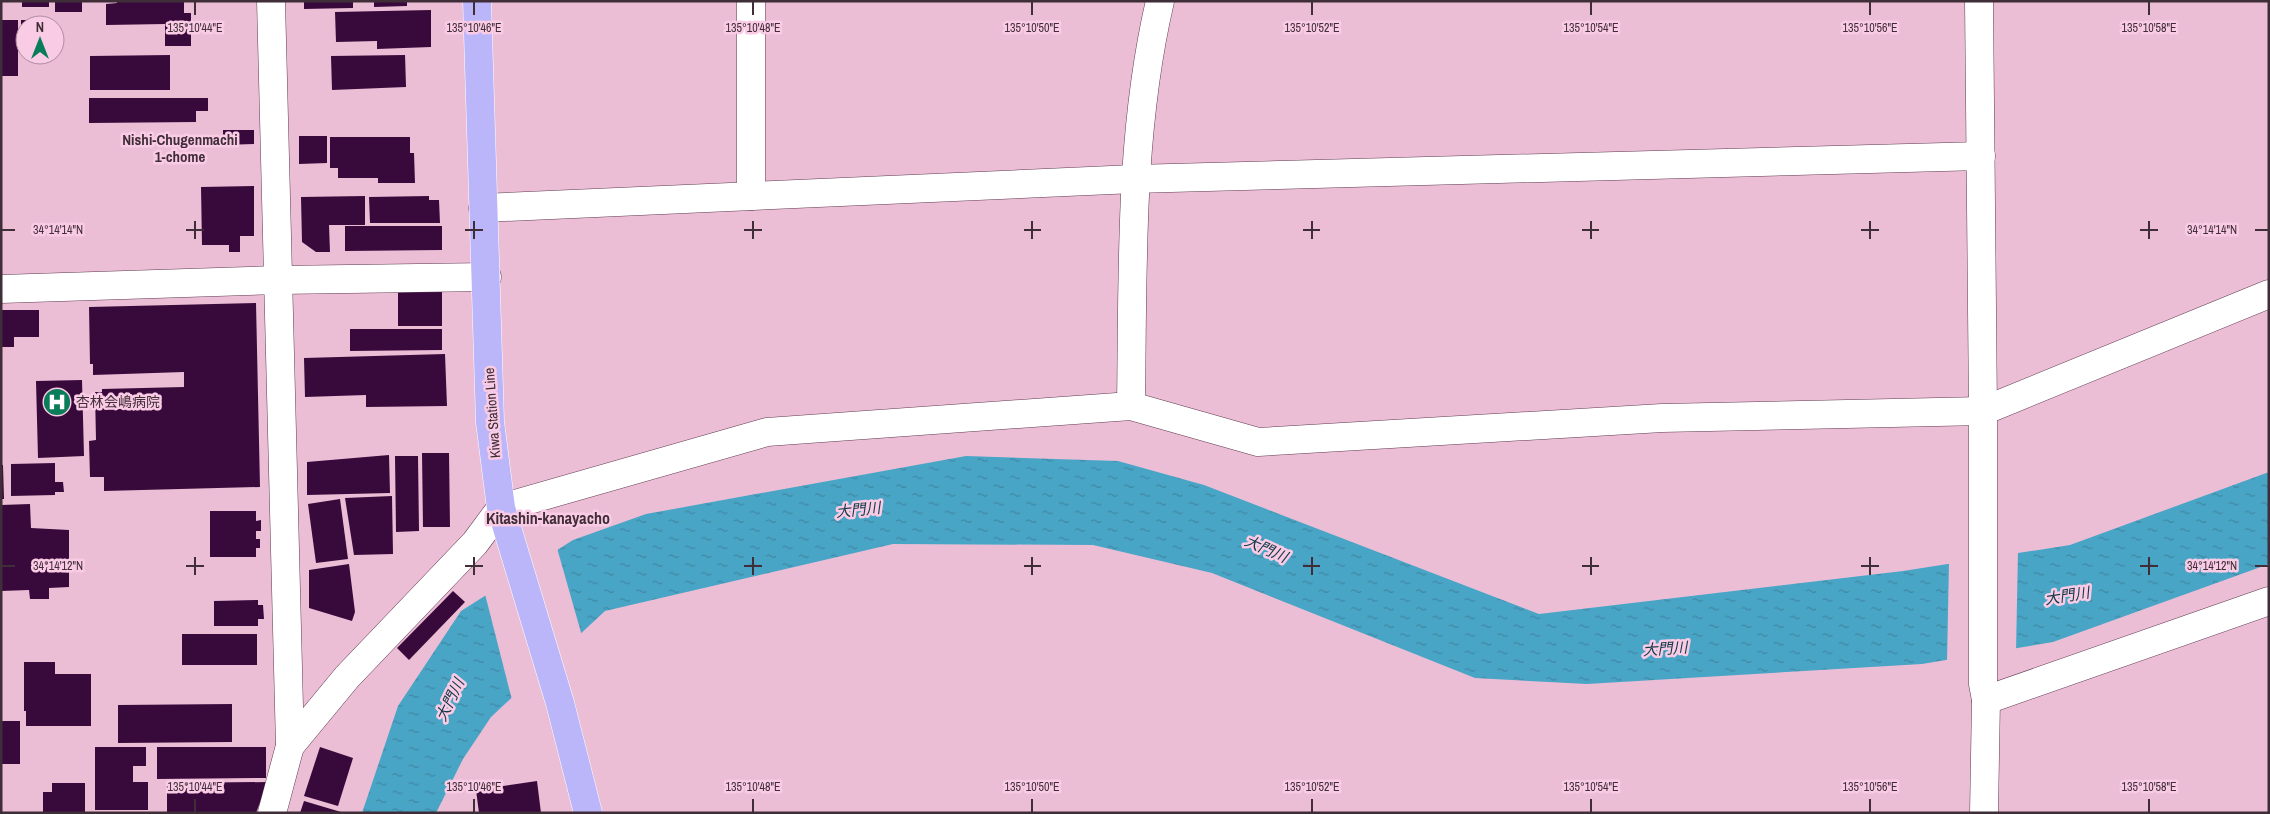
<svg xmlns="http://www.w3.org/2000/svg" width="2270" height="814" font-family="'Archivo Narrow','Noto Sans JP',sans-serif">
<defs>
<pattern id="water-ripples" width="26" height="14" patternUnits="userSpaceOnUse" patternTransform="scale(1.25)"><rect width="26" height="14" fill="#49a5c6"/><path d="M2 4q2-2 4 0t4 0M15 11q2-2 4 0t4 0" fill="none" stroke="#3e87a2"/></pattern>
</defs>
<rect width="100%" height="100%" fill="#ebbed6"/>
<path fill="url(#water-ripples)" d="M966 456 1118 461 1204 485 1539 614 1903 571 2070 545 2269 472V564L2053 642 1922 664 1587 684 1475 678 1212 573 1093 545 893 544 605 611 491 717 463 759 436 813H362L398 706 461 611 573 540 646 514Z"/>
<g fill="#ebbed6">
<path d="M557 548 582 636 512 700 485 594Z"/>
<path d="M2018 551 2016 651 1947 662 1949 562Z"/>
</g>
<g fill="#380a3c">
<rect x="22" y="1" width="27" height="6"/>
<rect x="55" y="1" width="27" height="11"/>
<path d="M117 1H184V13H191V46H165V24L106 25V4L117 3Z"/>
<path d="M304 1H353V8L304 9Z"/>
<path d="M374 1H407V6L374 7Z"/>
<path d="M431 10V47L377 49V41L336 42 335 12Z"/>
<rect x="1" y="20" width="17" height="56"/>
<path d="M21 20H52V25H25V52L21 49Z"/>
<path d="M30 55H44L37 59Z"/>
<path d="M170 55V90H90V56Z"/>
<path d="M405 55 406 87 332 90 331 56Z"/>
<path d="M89 98H208V111H196V122L89 123Z"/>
<path d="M223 130H254V144L223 145Z"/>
<path d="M299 136H327V163L299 164Z"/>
<path d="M330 137H410V153H414L415 183H378V178H338V168H330Z"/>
<path d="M254 186V236H240V252H229V245H202L201 187Z"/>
<path d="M365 196V225H329L330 252H316L302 242 301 197Z"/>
<path d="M429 196V200H439L440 223H370L369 197Z"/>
<path d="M345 226H442V250L345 251Z"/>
<rect x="398" y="292" width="44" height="34"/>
<path d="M256 303 260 487 104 491V477H90L89 441 96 440 95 392H102V389L184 387V372L93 375V364H90L89 307Z"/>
<path d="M1 310H39V337H14V347H1Z"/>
<path d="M350 329H442V350L350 351Z"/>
<path d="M445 354 447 406 366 407V395L305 397 304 358Z"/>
<path d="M82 380 84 456 38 458 36 381Z"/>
<path d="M422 453H449L450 527H423Z"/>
<path d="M389 455 390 493 307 495V462Z"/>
<path d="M395 456H418L419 531 396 532Z"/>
<path d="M55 463V482H63L64 492H55V495L11 496V464Z"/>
<path d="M1 465H3L4 499H1Z"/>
<path d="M392 496 393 554 354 555 345 498Z"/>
<path d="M340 499 348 559 316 563 308 504Z"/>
<path d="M30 504 31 528 69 530V587L49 588V599H30L29 590 1 591V505Z"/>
<path d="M210 511H256V521L261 520V531H256V539H260V548H256V557H210Z"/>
<path d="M349 564 355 612 352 621 309 608V570Z"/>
<path d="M453 591 465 602 409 660 397 648Z"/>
<path d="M258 600V605H263L264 619H258V626H214V601Z"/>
<rect x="182" y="634" width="75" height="31"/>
<path d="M24 662H55V674H91V726H26V711H24Z"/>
<path d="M232 704V742L118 743V705Z"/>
<rect x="1" y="721" width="19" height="43"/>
<path d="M95 747H146V766H133V782H148V810H95Z"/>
<path d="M157 747H266V778L157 779Z"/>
<path d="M320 747 353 758 338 806 304 796Z"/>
<path d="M537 781 541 813H479L476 790Z"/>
<path d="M268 782 256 813 167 812V783Z"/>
<path d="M52 783H85V813H43V792H52Z"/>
<path d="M304 801 341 812V813H300Z"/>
</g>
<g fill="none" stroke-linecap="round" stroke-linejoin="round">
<defs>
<g id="minor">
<path d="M271 1 290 746 272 813"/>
<path d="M1979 1 1983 411V684L1986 700 1984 813"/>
<path d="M751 196V1"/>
<path d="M483 208 1134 179 1981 156"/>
<path d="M1 289 279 280 487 277"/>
<path d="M1131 406C1133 270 1129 134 1160 1"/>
<path d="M1986 700 2269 601"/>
<path d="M290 746 347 677 475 543 501 508 767 432 1131 406 1258 442 1662 418 1983 411 2269 294"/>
</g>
<path id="major" d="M477 1 490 422 501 508 560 703 588 813"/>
</defs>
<use href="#minor" stroke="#603b50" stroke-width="29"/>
<use href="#major" stroke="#fff" stroke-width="29"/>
<use href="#minor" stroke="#fff" stroke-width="28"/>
<use href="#major" stroke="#bbb5fa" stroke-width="28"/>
</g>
<path fill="none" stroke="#3f2d37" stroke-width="2" d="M195 2V15M474 2V15M753 2V15M1032 2V15M1312 2V15M1591 2V15M1870 2V15M2149 2V15M195 221V239M474 221V239M753 221V239M1032 221V239M1312 221V239M1591 221V239M1870 221V239M2149 221V239M2 230H15M186 230H204M465 230H483M744 230H762M1024 230H1041M1303 230H1320M1582 230H1599M1861 230H1879M2140 230H2158M2255 230H2268M195 557V575M474 557V575M753 557V575M1032 557V575M1312 557V575M1591 557V575M1870 557V575M2149 557V575M2 566H15M186 566H204M465 566H483M744 566H762M1024 566H1041M1303 566H1320M1582 566H1599M1861 566H1879M2140 566H2158M2255 566H2268M195 799V812M474 799V812M753 799V812M1032 799V812M1312 799V812M1591 799V812M1870 799V812M2149 799V812"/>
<defs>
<symbol id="hospital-disc" viewBox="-11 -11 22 22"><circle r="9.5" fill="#097d5a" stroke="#f9cbe4"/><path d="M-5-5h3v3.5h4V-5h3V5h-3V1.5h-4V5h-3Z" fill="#fff"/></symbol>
</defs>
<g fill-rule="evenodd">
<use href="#hospital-disc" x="41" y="386" width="32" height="32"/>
</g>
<g text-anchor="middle" stroke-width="5" stroke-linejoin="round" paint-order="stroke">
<g font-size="14" fill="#3f2d37" stroke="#f9cbe4" text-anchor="start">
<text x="76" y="407">杏林会嶋病院</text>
</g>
<g font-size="14" fill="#3f2d37" stroke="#f9cbe4">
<text transform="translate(492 413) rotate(-94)" y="5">Kiwa Station Line</text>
</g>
<g font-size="15" font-weight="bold" fill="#3f2d37" stroke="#f9cbe4">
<text x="180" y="145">Nishi-Chugenmachi<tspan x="180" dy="17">1-chome</tspan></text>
</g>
<g font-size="15" font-style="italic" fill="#0e3846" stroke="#f9cbe4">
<text transform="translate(858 510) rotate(-6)" y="5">大門川</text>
<text transform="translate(1266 549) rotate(24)" y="5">大門川</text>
<text transform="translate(2067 596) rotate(-9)" y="5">大門川</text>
<text transform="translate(1665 649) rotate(-4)" y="5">大門川</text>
<text transform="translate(450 700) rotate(-64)" y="5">大門川</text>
</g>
<g font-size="16" font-weight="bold" fill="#3f2d37" stroke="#f9cbe4">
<text x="548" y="524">Kitashin-kanayacho</text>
</g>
</g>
<g font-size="12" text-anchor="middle" fill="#3f2d37" stroke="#f9cbe4" stroke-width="5" stroke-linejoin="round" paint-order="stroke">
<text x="195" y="32">135°10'44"E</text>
<text x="474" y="32">135°10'46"E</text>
<text x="753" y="32">135°10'48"E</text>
<text x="1032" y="32">135°10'50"E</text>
<text x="1312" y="32">135°10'52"E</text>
<text x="1591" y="32">135°10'54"E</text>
<text x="1870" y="32">135°10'56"E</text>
<text x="2149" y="32">135°10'58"E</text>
<text x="58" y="234">34°14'14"N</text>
<text x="2212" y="234">34°14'14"N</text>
<text x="58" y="570">34°14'12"N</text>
<text x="2212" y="570">34°14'12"N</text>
<text x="195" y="791">135°10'44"E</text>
<text x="474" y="791">135°10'46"E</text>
<text x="753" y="791">135°10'48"E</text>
<text x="1032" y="791">135°10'50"E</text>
<text x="1312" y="791">135°10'52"E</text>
<text x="1591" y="791">135°10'54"E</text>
<text x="1870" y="791">135°10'56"E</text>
<text x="2149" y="791">135°10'58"E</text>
</g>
<rect width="2270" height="814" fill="none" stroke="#3f2d37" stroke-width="5"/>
<g transform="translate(40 40)"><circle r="24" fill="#f9cbe4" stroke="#af8c9f"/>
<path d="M0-4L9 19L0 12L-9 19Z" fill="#097d5a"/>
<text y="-8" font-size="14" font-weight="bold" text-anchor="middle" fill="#3f2d37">N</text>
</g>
</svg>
